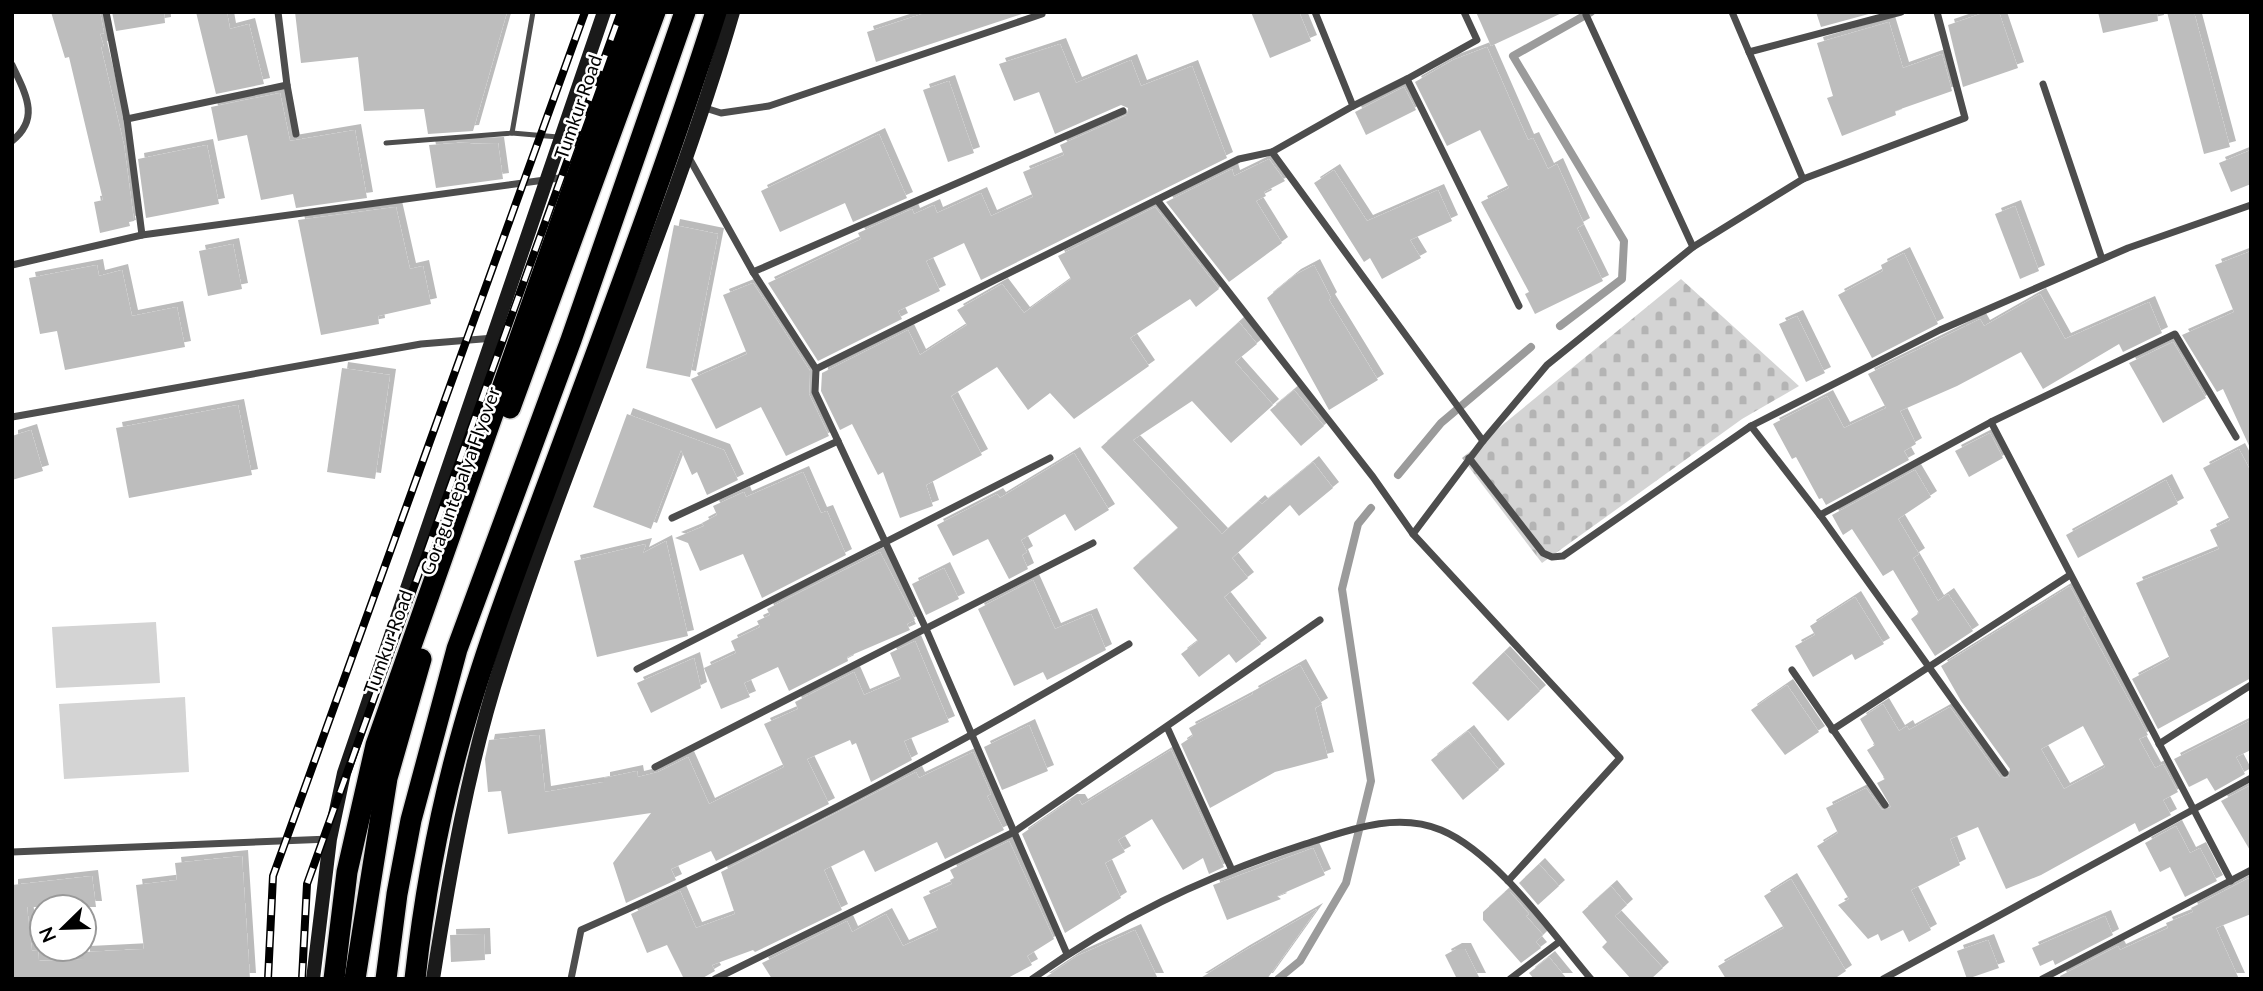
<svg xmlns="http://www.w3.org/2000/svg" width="2263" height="991" font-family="Lato,sans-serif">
<defs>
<pattern id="cemetery-stones" width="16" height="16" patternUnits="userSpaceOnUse" patternTransform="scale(1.75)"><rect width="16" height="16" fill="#d4d4d4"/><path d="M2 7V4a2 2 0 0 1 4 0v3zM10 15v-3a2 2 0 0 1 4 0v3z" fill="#b4b4b4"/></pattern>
<filter id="shadow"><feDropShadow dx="6" dy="-6" stdDeviation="0" flood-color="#0004"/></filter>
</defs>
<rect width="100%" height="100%" fill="#fff"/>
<path fill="url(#cemetery-stones)" d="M1681 279 1799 386 1742 419 1542 563 1462 458Z"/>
<g fill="#d4d4d4">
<path d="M156 622 160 683 56 688 52 627Z"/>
<path d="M185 697 189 772 64 779 59 704Z"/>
</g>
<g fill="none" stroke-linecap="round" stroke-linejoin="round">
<g stroke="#9b9b9b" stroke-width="8">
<path d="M1560 326 1622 279 1624 241 1513 56 1591 12"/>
<path d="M1398 475 1441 423 1531 347"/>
<path d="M1278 979 1300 961 1346 883 1371 781 1342 589 1358 524 1371 508"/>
</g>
</g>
<g fill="#bdbdbd" fill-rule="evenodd" filter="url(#shadow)">
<path d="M51 12H100L104 33 100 34 104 47H101L124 145 134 221 129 222 130 226 100 233 94 202 103 200 69 57 65 58Z"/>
<path d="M112 12H164L165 23 116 31Z"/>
<path d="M196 12H227L230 29 249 24 264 84 216 94Z"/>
<path d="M295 12H507L473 131 428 134 424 109 364 111 358 57 301 63Z"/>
<path d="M928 12H1021L1022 14 876 62 867 32Z"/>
<path d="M1251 12H1299L1311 41 1270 58Z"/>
<path d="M1476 12H1564L1491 46Z"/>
<path d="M1816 12H1876L1821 27Z"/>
<path d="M1986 12H1999L2018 68 1963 87 1948 25Z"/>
<path d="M2098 12H2157L2158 21 2103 33Z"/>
<path d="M2167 12H2194L2230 147 2204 154Z"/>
<path d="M1889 22 1903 68 1942 54 1952 91 1895 111 1896 115 1842 136 1827 98 1833 96 1817 43Z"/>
<path d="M1060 44 1076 83 1131 60 1141 86 1192 66 1227 158 981 280 964 243 926 261 940 291 898 311 902 319 818 361 768 283 861 239 858 233 912 209 914 214 934 205 937 213 981 193 991 216 1033 197 1023 172 1064 155 1060 145 1127 115 1128 108 1121 105 1055 134 1039 92 1014 101 999 64Z"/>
<path d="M1487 47 1528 140 1533 138 1548 169 1557 164 1584 224 1577 228 1603 281 1535 314 1525 294 1529 292 1481 202 1509 188 1480 130 1447 146 1415 82 1453 60Z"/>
<path d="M949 81 974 153 948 162 923 90Z"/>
<path d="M1404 87 1416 110 1366 135 1355 112Z"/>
<path d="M280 93 290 141 355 130 367 198 296 208 293 194 261 200 247 135 218 141 211 107Z"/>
<path d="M879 134 907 198 853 222 845 203 780 232 761 191Z"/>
<path d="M470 142V144L498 143 503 179 436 188 429 145Z"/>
<path d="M207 145 219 204 146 218 138 159Z"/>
<path d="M2251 150V184L2231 192 2219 163Z"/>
<path d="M1269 159 1285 181 1264 192 1266 196 1256 201 1282 243 1229 282 1166 202 1232 169 1234 176Z"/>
<path d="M1334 170 1367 221 1438 190 1452 221 1410 240 1421 258 1382 279 1370 258 1364 262 1314 183Z"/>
<path d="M2015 206 2039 271 2020 279 1995 214Z"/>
<path d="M396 207 410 269 423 266 431 304 378 316 379 324 321 335 298 220Z"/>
<path d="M1155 207 1219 289 1196 307 1190 299 1130 338 1149 366 1074 419 1050 393 1028 410 997 367 951 396 982 455 926 485 933 506 900 518 883 472 878 475 852 424 840 430 821 391 822 373 908 330 920 355 967 325 957 310 1002 284 1024 313 1071 279 1058 256Z"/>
<path d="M674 225 718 234 690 377 646 368Z"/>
<path d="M233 244 242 289 208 296 199 251Z"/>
<path d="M2251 251V450L2223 389 2217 392 2182 335 2234 312 2215 265Z"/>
<path d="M1904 253 1938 324 1872 358 1838 295 1883 271 1881 265Z"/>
<path d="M97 265 99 276 122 270 132 316 177 307 185 347 65 370 57 331 40 334 29 278Z"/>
<path d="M1314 265 1331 298 1329 300 1378 380 1329 410 1267 298 1295 275Z"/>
<path d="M753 283 810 371 809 394 829 436 786 456 761 407 716 429 691 379 747 354 723 295Z"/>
<path d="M2040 294 2065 339 2149 302 2162 333 2123 352 2119 344 2043 389 2021 352 1957 386 1900 411 1916 444 1904 451 1909 460 1826 505 1822 498 1819 499 1796 457 1792 459 1773 424 1827 396 1844 428 1886 408 1868 374 1980 319 1984 326Z"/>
<path d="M1797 316 1825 373 1806 382 1779 324Z"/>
<path d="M1239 322 1257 344 1235 362 1273 405 1231 443 1192 401 1133 440 1222 534 1259 501 1262 504 1313 462 1333 488 1299 516 1290 505 1232 558 1248 578 1224 597 1261 644 1236 663 1229 654 1199 677 1181 654 1198 641 1133 568 1178 528 1101 447Z"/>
<path d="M2173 342 2206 398 2163 423 2129 363Z"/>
<path d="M342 368 390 375 375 479 327 472Z"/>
<path d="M1294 390 1324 426 1301 446 1270 410Z"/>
<path d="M238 405 252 475 129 498 116 428Z"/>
<path d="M627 414 724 450 738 480 707 495 697 472 692 475 681 450 651 529 593 507Z"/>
<path d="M31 430 43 471 12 480V436Z"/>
<path d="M1990 433 2003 458 1969 477 1955 451Z"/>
<path d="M2239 449 2251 472V678L2158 729 2132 679 2170 659 2136 583 2219 549 2210 530 2230 520 2203 468Z"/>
<path d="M1074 453 1109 510 1075 531 1065 514 1021 540 1027 552 1022 555 1028 569 1009 579 988 539 953 556 937 525 997 494 1000 498Z"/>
<path d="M1915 470 1931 497 1898 519 1919 554 1913 558 1938 601 1948 594 1973 631 1935 656 1911 619 1919 613 1893 570 1883 576 1852 529 1843 535 1832 515Z"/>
<path d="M803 472 821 513 827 511 846 555 762 598 743 554 700 571 688 543 675 538 704 526 702 523 717 515 713 506 744 492 746 497Z"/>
<path d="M2166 480 2178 504 2078 558 2066 535Z"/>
<path d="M666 541 688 636 597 657 574 561 646 544 643 553Z"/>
<path d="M880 552 915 620 907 624 910 630 847 657 848 661 789 691 778 667 744 683 750 697 721 709 704 668 736 653 731 641 760 627 757 621 770 615 767 609Z"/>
<path d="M944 568 959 599 926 615 912 584Z"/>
<path d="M1033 580 1055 629 1091 614 1106 650 1047 680 1043 672 1014 686 978 609Z"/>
<path d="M2070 586 2086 616 2083 617 2148 735 2139 739 2155 768 2163 764 2178 792 2163 800 2171 815 2139 832 2135 823 2041 875 2006 889 1978 827 1950 839 1960 865 1911 890 1931 930 1909 942 1903 930 1881 941 1878 934 1868 939 1838 905 1849 899 1817 846 1838 833 1826 808 1866 788 1882 810 1891 807 1877 783 1885 779 1867 750 1875 745 1860 719 1883 704 1899 731 1907 726 1909 730 1950 707 2000 777 2008 778 2010 769 1961 701 1941 666ZM2083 726 2105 767 2064 789 2041 749Z"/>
<path d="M1855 597 1884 644 1855 660 1852 654 1813 677 1795 646 1815 635 1810 626Z"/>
<path d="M915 641 949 722 904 741 912 760 871 782 856 743 852 745 850 740 807 759 829 804 716 861 711 851 671 869 676 880 626 903 613 863 651 813 508 834 501 791 488 792 485 759 489 740 539 735 545 792 604 782V778L637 771 638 777 658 772 688 757 709 804 784 767 764 724 798 709 795 702 854 672 864 695 901 679 890 653Z"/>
<path d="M1504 652 1540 691 1508 721 1472 683Z"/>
<path d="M694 658 701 688 651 713 637 683Z"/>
<path d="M1300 665 1322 704 1315 708 1328 758 1275 772 1210 808 1181 744 1193 736 1189 728 1253 694 1252 692Z"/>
<path d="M1787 685 1819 732 1785 755 1751 710Z"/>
<path d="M2251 720V750L2236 757 2245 774 2215 791 2207 778 2189 787 2174 759Z"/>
<path d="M1029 725 1048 771 1002 790 984 747Z"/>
<path d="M1468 731 1499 770 1463 800 1431 760Z"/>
<path d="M1171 750 1224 867 1209 874 1203 858 1183 870 1152 819 1118 840 1125 852 1105 863 1121 898 1065 933 1022 834 1071 800H1079L1082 805Z"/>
<path d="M973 752 991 794 987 796 1004 830 945 859 937 842 875 872 864 850 824 870 842 910 755 952 753 950 712 965 715 971 701 979H684L667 945 647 953 631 914 680 891 696 928 735 914 721 872 916 772 919 778Z"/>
<path d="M2251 785V852L2221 801Z"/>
<path d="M2176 826 2190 853 2200 848 2217 881 2185 897 2170 867 2160 872 2145 843Z"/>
<path d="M1009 841 1054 939 1027 956 1032 965 1006 979H772L762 963 847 921 852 932 886 914 903 946 938 930 923 897 952 884 950 880 954 878 950 870Z"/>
<path d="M1313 848 1325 875 1277 896 1281 899 1227 920 1213 885Z"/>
<path d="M242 856 250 979H12V885L92 876 96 907H27L32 951 38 950 39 961 84 959V952L144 949 136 885 177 880 175 863Z"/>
<path d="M1539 864 1559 886 1538 905 1519 883Z"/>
<path d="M2251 877V914L2216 928 2239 979H2061L2060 976 2118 946 2120 950 2168 928 2166 923 2193 912 2191 908Z"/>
<path d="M1791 879 1846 971 1834 979H1726L1718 966 1784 928 1764 896Z"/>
<path d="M1611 886 1627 905 1615 916 1663 968 1651 979H1631L1602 947 1607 942 1582 912Z"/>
<path d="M1505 892H1510L1517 900 1529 914 1526 916 1543 935 1536 942 1541 948 1521 963 1483 920V912Z"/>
<path d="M1317 909 1267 979H1199L1244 951Z"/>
<path d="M2105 916 2113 935 2055 965 2053 960 2040 966 2032 948Z"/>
<path d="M1135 930 1158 979H1043L1077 956Z"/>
<path d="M484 934 485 960 451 962 450 935Z"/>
<path d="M1988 940 1999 968 1967 979 1957 951Z"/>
<path d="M1456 949H1465L1480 979H1457L1445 955Z"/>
<path d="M1549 957 1567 979H1534L1529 973Z"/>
</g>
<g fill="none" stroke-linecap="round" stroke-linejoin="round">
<defs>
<g id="highway">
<path d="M510 408 655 12"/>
<path d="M334 979 347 872 376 745 635 12"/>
<path d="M355 979 387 778 421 659"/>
<path d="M386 979 397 894 411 820 457 649 571 340 685 12"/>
<path d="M415 979C424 898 438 819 460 740 487 642 525 546 560 451 614 305 669 160 716 12"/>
</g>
</defs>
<use href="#highway" stroke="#dbdbdb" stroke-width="24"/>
<g stroke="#4d4d4d" stroke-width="5">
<path d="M512 133 558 137"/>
<path d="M386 143 512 133 533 12"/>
</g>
<g stroke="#4d4d4d" stroke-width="7">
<path d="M106 12 127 119 142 235 574 176"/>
<path d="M1464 12 1477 40 1407 79 1519 306"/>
<path d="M1732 12 1803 179"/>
<path d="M1586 15 1693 247"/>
<path d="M1749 52 1901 12"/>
<path d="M12 65C25 93 41 118 12 141"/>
<path d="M2043 84 2102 259"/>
<path d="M287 85 296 134"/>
<path d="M1353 106 1407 79"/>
<path d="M702 107 721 113 769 106 1042 14"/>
<path d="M127 119 287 85 278 12"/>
<path d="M1272 152 1483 441 1413 534"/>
<path d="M688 156 753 272 816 369 815 392 926 629 1067 954"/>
<path d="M1157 200 1373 477 1413 534 1620 758 1508 881"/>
<path d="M12 265 142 235"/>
<path d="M753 272 1123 111"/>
<path d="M816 369 1239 159 1272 152 1353 106 1315 12"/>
<path d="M12 417 421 344 494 338"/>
<path d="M1991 422 2231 881"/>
<path d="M1483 441 1547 365 1693 247 1803 179 1965 118 1937 12"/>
<path d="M1469 458 1543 553 1552 557 1563 556 1751 426"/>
<path d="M1820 515 1991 422 2175 334 2236 437"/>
<path d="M672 518 838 441"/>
<path d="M637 669 1050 458"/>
<path d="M1792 670 1885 805"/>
<path d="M1167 727 1231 868"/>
<path d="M1832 730 2070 575"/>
<path d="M2159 744 2251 685"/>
<path d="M655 767 1093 543"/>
<path d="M2005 773 1820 515 1751 426 1940 330 2128 248 2251 205"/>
<path d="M12 852 330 839"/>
<path d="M571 979 581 930C770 847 952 749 1129 644"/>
<path d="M715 979 1014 832 1320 620"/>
<path d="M1032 979C1118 918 1202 878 1302 845 1347 831 1395 811 1441 830 1496 853 1552 933 1591 979"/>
<path d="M1510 979 1559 942"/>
<path d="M1883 979 2251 778"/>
<path d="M2042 979 2251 870"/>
</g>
<g stroke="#1a1a1a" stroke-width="14">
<path d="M313 979 330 839 344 773 604 12"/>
<path d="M433 979C450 872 468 767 501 664 570 445 669 233 733 12"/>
</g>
<use href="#highway" stroke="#000" stroke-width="21"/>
<defs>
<g id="rail">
<path d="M268 979 273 876 585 12"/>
<path d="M302 979 307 884 621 12"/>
</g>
</defs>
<use href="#rail" stroke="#000" stroke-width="8"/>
<use href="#rail" stroke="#fff" stroke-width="5" stroke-dasharray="16" stroke-linecap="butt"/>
</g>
<g text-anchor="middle" stroke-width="5" stroke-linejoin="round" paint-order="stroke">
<g font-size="19" fill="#000" stroke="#fff">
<text transform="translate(578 107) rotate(-71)" y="7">Tumkur Road</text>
<text transform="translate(460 481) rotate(-70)" y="7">Goraguntepalya Flyover</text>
<text transform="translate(388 642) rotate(-70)" y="7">Tumkur Road</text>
</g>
</g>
<rect width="2263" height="991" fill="none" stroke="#000000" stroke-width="28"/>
<g transform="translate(63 928) rotate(247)"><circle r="33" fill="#ffffff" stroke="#999999" stroke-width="2"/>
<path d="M0-5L12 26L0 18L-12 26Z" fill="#000000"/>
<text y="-10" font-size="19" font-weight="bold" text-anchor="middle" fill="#000000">N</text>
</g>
</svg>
